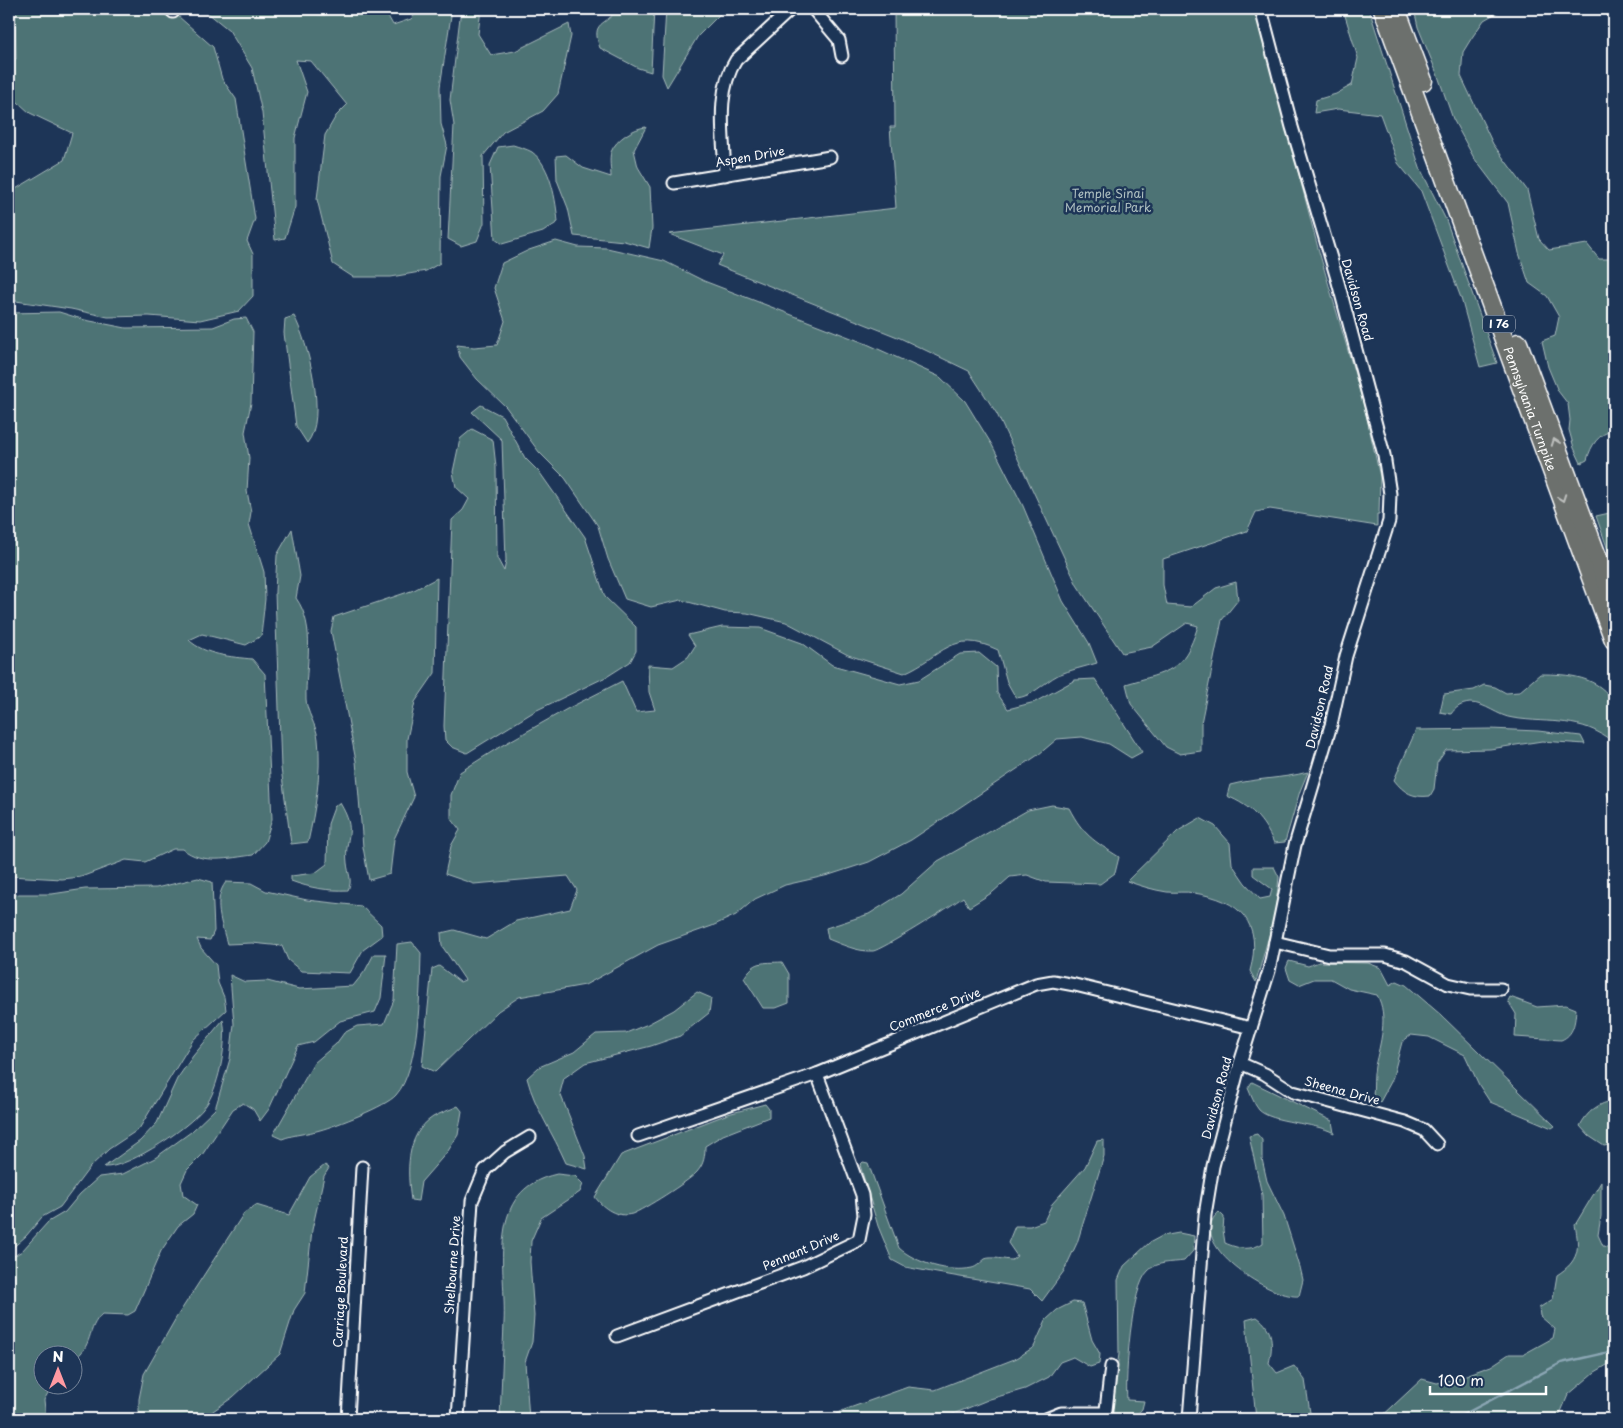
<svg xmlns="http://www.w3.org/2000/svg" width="1623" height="1428" font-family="'Playpen Sans',sans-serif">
<rect width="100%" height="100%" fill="#1d3557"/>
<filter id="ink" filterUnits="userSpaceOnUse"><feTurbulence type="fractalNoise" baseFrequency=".02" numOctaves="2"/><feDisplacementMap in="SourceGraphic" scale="10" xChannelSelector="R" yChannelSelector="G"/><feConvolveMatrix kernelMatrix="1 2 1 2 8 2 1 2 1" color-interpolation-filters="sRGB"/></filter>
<g filter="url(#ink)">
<g fill="#4d7375" stroke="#a6b9ba">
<path d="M15 9H170L213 47 222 79 236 99 255 219 247 241 253 254V296L239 311 200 320 149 316 108 317 71 309 9 300V193L64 160 72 133 30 113 9 94V61L16 59Z"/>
<path d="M203 9H287L291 13 325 15 331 9H384L393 25 411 19 420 9H452L440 87 441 124 447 145 441 176 440 263 426 271 391 277H353L333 264 317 199 325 135 336 116 347 105 311 61 296 60 307 92 295 138V207L285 238 275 240 262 113 252 68 229 30Z"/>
<path d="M461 9H481L478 34 491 55 515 51 569 24 571 36 558 94 543 111 503 132 483 156 484 223 477 241 461 246 448 239 454 125 450 100Z"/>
<path d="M617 9H654L651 72 638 68 600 48C590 20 606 27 617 9Z"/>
<path d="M666 9H725L698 36 667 87 662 75Z"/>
<path d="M894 9H1256L1318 248 1365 409 1380 477 1379 514H1377V526L1270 509 1256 512 1247 531 1163 559V585L1167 605 1191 607 1216 588 1236 582 1238 600 1222 620 1201 723V751L1180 754 1166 747 1131 704 1126 684C1169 671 1183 673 1198 626L1187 623 1152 647 1122 653 1077 585 997 414 969 371 900 338 717 265 723 255 669 234 896 208 890 127H895Z"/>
<path d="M1343 9H1369L1420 168 1446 220 1497 363 1480 367 1461 298 1421 191 1398 163 1380 114 1338 109 1314 113 1316 100 1336 94 1352 85 1358 58Z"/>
<path d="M1414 9H1503L1484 20 1471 39 1463 52 1461 76 1493 144 1527 190 1539 239 1549 250 1587 244 1599 259H1614V430C1598 434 1591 445 1587 460L1581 463 1574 448 1569 430 1570 420 1568 404 1558 391 1548 367 1542 341 1555 336 1559 317 1547 296 1529 283 1519 253 1508 203 1474 158 1453 119 1438 76 1418 27Z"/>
<path d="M646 127 634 150 638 167 650 187 652 228 649 248 624 241 574 236 568 208 557 180 556 156 566 155 583 168 611 177C611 170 609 159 611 152 616 139 634 128 646 127Z"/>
<path d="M513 145C519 147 527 149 532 152 551 166 556 201 558 222L543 232 502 244 495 239 490 165 498 147Z"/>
<path d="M556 241 578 247 607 248 664 261 704 281 867 344 940 377 965 401 992 445 1023 506 1063 601 1089 643 1097 663C1084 667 1070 670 1058 675 1043 683 1032 697 1016 698L1007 682 998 650C952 628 943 656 904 673L848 655 786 622 747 613 725 612 681 600 651 607 625 599 608 559 598 526 565 478 539 452 506 407 477 379 460 357 457 345 474 347 497 345 505 321 494 288 502 263 529 250Z"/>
<path d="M59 312 85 320 126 328 213 327 234 319 246 318 253 332 251 403 245 432 249 458 247 491 251 512 249 524 264 572 265 599 261 636 246 645 202 634 189 640C204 655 232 657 252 659L265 674 272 819 265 842 253 855C229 858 202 865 183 849H173L145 862 126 860 81 877 62 879 9 876V313Z"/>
<path d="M294 316C308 342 328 419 307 443L296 426 284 333 285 319Z"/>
<path d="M481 405 502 416 525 458 540 473 585 537 605 597 636 627V651L630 662 608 676 535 711 467 753 452 747 445 740 444 726 452 520 463 510 469 499 456 487 453 472 460 439 472 429 493 440 496 467 497 558 504 571 506 561 502 440 472 412Z"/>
<path d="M1614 512V567L1596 516Z"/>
<path d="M292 529 300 576 296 598C317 628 305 666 306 699 306 711 317 726 318 739 322 773 315 810 308 842L291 844 281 768 275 592 277 555Z"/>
<path d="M437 578 435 673 415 702 407 739V772L414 797 394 839 390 874 369 880 363 847 356 761 331 631 334 617 414 590Z"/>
<path d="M722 627 760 628 802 643 832 665 900 684 919 680 960 654 979 653 996 667 997 693 1008 709 1035 702 1075 680 1095 679 1142 752 1131 758 1109 744 1082 737 1057 739 1038 755 911 840 869 862 829 875 785 885 755 899 736 915 712 926 658 945 585 985 519 997 498 1011 435 1072 422 1066 432 969 439 966 460 982 465 980 442 946 441 933 454 930 486 939 516 921 570 909 577 890 568 876 474 884 445 874 451 846 460 830 451 818V795L460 772 501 746 567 709 622 681 636 712 655 710 649 692 648 665 673 667 688 657 695 646 688 635Z"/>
<path d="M1540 674C1568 674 1599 676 1614 703V813L1607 793 1611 783 1613 742C1581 716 1551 724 1513 718 1497 716 1486 703 1470 703 1461 704 1456 707 1451 714L1440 712 1444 694 1474 690 1484 685 1495 687 1506 693 1519 692Z"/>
<path d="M1490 729 1538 731 1581 736 1585 744 1542 741 1490 749 1446 750 1437 763 1434 789 1430 796C1413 798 1404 793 1394 780L1416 730Z"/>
<path d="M1308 772 1300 791 1285 842 1274 843C1263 819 1251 806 1227 796L1230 785C1256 778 1282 779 1308 772Z"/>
<path d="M340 803C358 833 344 835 347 863 348 874 353 880 348 890 328 891 310 888 291 881V876L315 873 327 864 328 824 335 805Z"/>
<path d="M1052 805 1069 808C1083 835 1094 841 1119 857L1115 873 1100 884 1046 882 1027 875 1010 877 993 892 969 907 963 897C953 905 880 951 873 951 857 952 841 944 828 939L826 928 869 914 901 894 938 861 1028 810Z"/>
<path d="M1200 818 1215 826 1230 843 1232 864 1245 883 1260 899 1270 897 1272 889 1253 875V867H1274L1279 877 1275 914 1256 982 1250 971C1263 923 1241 900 1194 893 1186 891 1176 893 1167 892 1154 890 1140 886 1127 881L1178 831Z"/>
<path d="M198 878 212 882 214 931 210 940 197 939 201 948 216 965 218 983 224 997 226 1010 193 1040 139 1129 109 1149 90 1167 60 1207 42 1217 26 1236 9 1251V897L19 894H52L85 889 156 888Z"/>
<path d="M226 882 251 883 266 891 307 900 361 906 381 925 382 936 363 950 350 973 301 971 288 960 282 946 252 943 227 944C222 925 212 900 226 882Z"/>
<path d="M412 942 421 953C420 987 420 1069 396 1095 387 1106 335 1126 320 1130 307 1134 295 1134 282 1139L273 1135 314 1063 336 1044 344 1033 357 1026 384 1024 394 1000 397 944Z"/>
<path d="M374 954H386L381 998 375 1012 340 1021 314 1042 298 1046 269 1109 260 1121 253 1109 243 1103 233 1109 202 1155 187 1170 181 1183 183 1195 197 1205 193 1214 178 1226 161 1251 135 1311 128 1315 102 1314C86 1329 94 1346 73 1360L72 1356H42V1386H52L44 1400 46 1419H9V1259L22 1251 48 1222 65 1212 80 1194 99 1177 123 1174 155 1158 191 1132 215 1109 230 1059 234 1024 230 975 245 982 267 981 299 989 353 986 365 971Z"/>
<path d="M1289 961 1308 966 1319 962 1368 963 1381 968 1390 985 1397 981 1406 985 1441 1015 1555 1126 1552 1128 1490 1102 1479 1085 1465 1055 1429 1037 1411 1035 1402 1042 1392 1080 1380 1102 1373 1097C1374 1087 1373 1076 1375 1066 1380 1044 1389 1016 1377 995L1349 989 1331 979H1314L1299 985 1290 980 1286 968Z"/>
<path d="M782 962 789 974V1003L776 1008H763L744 978C755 960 763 963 782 962Z"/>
<path d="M697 992 711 998 709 1013 680 1036 651 1046 585 1063 564 1078 560 1093 585 1156 587 1169 566 1163C553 1133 535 1109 527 1078L539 1067 574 1052 596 1034 626 1033 648 1024 674 1010Z"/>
<path d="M1510 997 1537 1007 1566 1005 1576 1009C1575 1022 1574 1035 1561 1040L1515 1037 1516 1014 1508 1001Z"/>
<path d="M223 1020C228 1041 219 1084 208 1102 196 1124 128 1169 104 1167L140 1141 157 1123 177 1079 193 1056Z"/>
<path d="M1252 1082 1332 1121 1334 1133C1314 1122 1272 1123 1259 1110 1254 1104 1251 1095 1248 1088Z"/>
<path d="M1614 1101V1144L1604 1146 1589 1136 1580 1126C1586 1113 1599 1102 1614 1101Z"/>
<path d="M765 1104 769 1109V1117L723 1135 705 1146C705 1156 704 1164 697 1172 689 1181 643 1210 632 1214 617 1218 603 1208 595 1197L621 1155 728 1114Z"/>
<path d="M458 1106 462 1111 458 1135 448 1151 421 1182 418 1201 411 1200C407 1172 405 1135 433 1117 440 1113 450 1110 458 1106Z"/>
<path d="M1257 1134 1262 1140V1159L1267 1181 1284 1216 1300 1267 1303 1280 1299 1296C1270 1299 1183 1242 1219 1212L1224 1217 1223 1230 1225 1243C1239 1249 1250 1251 1263 1243L1262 1195 1249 1136Z"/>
<path d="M1104 1140V1156L1077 1243 1064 1271 1042 1301 1030 1289 937 1273 905 1267 892 1260 878 1226 860 1165 863 1162 868 1163 899 1248C916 1263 949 1273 972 1268 977 1267 981 1262 985 1259 992 1256 1005 1260 1012 1260L1017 1256 1008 1243 1015 1226H1030L1044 1221 1052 1204 1085 1167 1097 1141Z"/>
<path d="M325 1165 329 1168 324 1176 312 1230 305 1293 294 1310 280 1354 233 1397 213 1411 206 1419H139V1399L144 1374 176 1318 244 1213 256 1205 289 1215 310 1177Z"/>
<path d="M557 1174 575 1176 583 1184 580 1192 541 1218 531 1241 530 1262 534 1316 532 1342 525 1362 529 1419H500C501 1387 503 1355 504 1323 507 1269 483 1190 557 1174Z"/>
<path d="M1601 1182V1216L1598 1235 1603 1246 1614 1249V1361L1595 1372 1568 1395 1558 1419H1379L1422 1379 1437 1383 1452 1380 1491 1366 1509 1354H1524L1553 1338 1555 1329 1540 1316 1539 1308 1553 1299 1557 1275C1579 1261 1580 1249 1575 1225Z"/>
<path d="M1179 1233 1194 1236 1193 1251 1184 1261C1172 1263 1157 1261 1148 1271 1131 1287 1125 1375 1127 1400L1144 1401 1142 1409 1133 1419H1110L1119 1354 1118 1280 1124 1266 1149 1243 1162 1236Z"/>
<path d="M1073 1302 1082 1303 1092 1340 1100 1354 1099 1364 1090 1367 1073 1357 1060 1362 1049 1377 1025 1389 990 1399 941 1419H828L844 1410 908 1387 935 1390 1017 1358 1034 1347 1046 1320 1057 1310Z"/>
<path d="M1257 1317C1274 1329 1273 1345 1269 1363L1277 1373 1294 1366 1305 1380 1311 1419H1256L1246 1320Z"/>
</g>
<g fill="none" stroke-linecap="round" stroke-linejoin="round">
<path stroke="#8ba6b4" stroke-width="2.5" d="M1455 1419 1561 1363 1614 1351"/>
<defs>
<g id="minor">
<path d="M170 9 173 12"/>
<path d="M813 9 839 40 842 56"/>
<path d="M725 175C724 138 715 92 736 60L791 9"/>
<path d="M674 183 830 157"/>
<path d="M1275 942 1329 955H1385L1406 961 1448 984 1470 989H1501"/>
<path d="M1240 1063 1265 1074 1293 1092 1405 1122 1424 1130 1437 1144"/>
<path d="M638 1136 817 1074 1036 984 1053 981 1075 985 1251 1028"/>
<path d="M617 1336 803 1267 859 1240 864 1215 862 1195 817 1074"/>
<path d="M348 1419 362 1167"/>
<path d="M458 1419 472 1201 485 1170 505 1152 530 1137"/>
<path d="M1046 1419 1061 1413H1105"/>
<path d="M1105 1419 1111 1366"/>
<path d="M1189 1419 1205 1215 1213 1166 1240 1063 1269 971 1295 845 1331 725 1346 656 1389 521 1390 494 1384 455 1338 282 1292 127 1261 9"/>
</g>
<g id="highway">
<path id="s1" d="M1383 9 1614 640"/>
<path d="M1396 9 1423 81"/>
<path d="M1518 343 1614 602"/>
</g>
</defs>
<use href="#minor" stroke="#fff" stroke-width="15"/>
<use href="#highway" stroke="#fff" stroke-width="21"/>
<use href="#minor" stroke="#1d3557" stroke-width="11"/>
<use href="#highway" stroke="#6c706d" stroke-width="18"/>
</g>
<defs><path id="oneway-chevron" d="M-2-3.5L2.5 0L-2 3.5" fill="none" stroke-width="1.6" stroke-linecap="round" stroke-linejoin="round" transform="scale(1.25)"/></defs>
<g stroke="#bdbfbd">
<use href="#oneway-chevron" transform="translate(1555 442) rotate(-110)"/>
<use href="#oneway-chevron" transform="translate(1562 498) rotate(70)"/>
</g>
</g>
<g text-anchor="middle" stroke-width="5" stroke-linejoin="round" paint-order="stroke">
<rect fill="#1d3557" stroke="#bbc2cd" stroke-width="1" x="1483" y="315.5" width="32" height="17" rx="4"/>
<g font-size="11" font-weight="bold" fill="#fff">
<text x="1499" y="328">I 76</text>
</g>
<g font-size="12" fill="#fff" stroke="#1d3557">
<text transform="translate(750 157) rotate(-10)" y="4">Aspen Drive</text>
<text transform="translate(1357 300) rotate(74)" y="4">Davidson Road</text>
<text dy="4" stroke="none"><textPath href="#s1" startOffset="426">Pennsylvania Turnpike</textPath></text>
<text transform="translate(1320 707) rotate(-77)" y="4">Davidson Road</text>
<text transform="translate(935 1010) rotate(-22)" y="4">Commerce Drive</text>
<text transform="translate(1342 1091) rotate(15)" y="4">Sheena Drive</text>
<text transform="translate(1217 1098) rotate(-75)" y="4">Davidson Road</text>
<text transform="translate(801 1251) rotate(-23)" y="4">Pennant Drive</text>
<text transform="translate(453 1265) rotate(-86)" y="4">Shelbourne Drive</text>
<text transform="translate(341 1292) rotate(-87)" y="4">Carriage Boulevard</text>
</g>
<g font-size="12" fill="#afc0c1" stroke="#1d3557">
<text x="1108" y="198">Temple Sinai<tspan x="1108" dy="14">Memorial Park</tspan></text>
</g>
</g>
<rect width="1623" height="1428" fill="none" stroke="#1d3557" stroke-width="30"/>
<rect x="15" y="15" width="1593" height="1398" fill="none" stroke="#fff" stroke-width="2" filter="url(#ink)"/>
<g transform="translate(58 1370)"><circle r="24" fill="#1d3557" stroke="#77869a"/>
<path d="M0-4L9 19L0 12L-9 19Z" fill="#ff9aa2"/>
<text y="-8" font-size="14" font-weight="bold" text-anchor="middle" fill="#ffffff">N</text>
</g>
<path d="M1430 1386v8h116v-8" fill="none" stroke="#ffffff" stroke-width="2.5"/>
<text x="1438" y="1386" font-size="15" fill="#ffffff" stroke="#1d3557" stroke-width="4" paint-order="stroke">100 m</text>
</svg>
